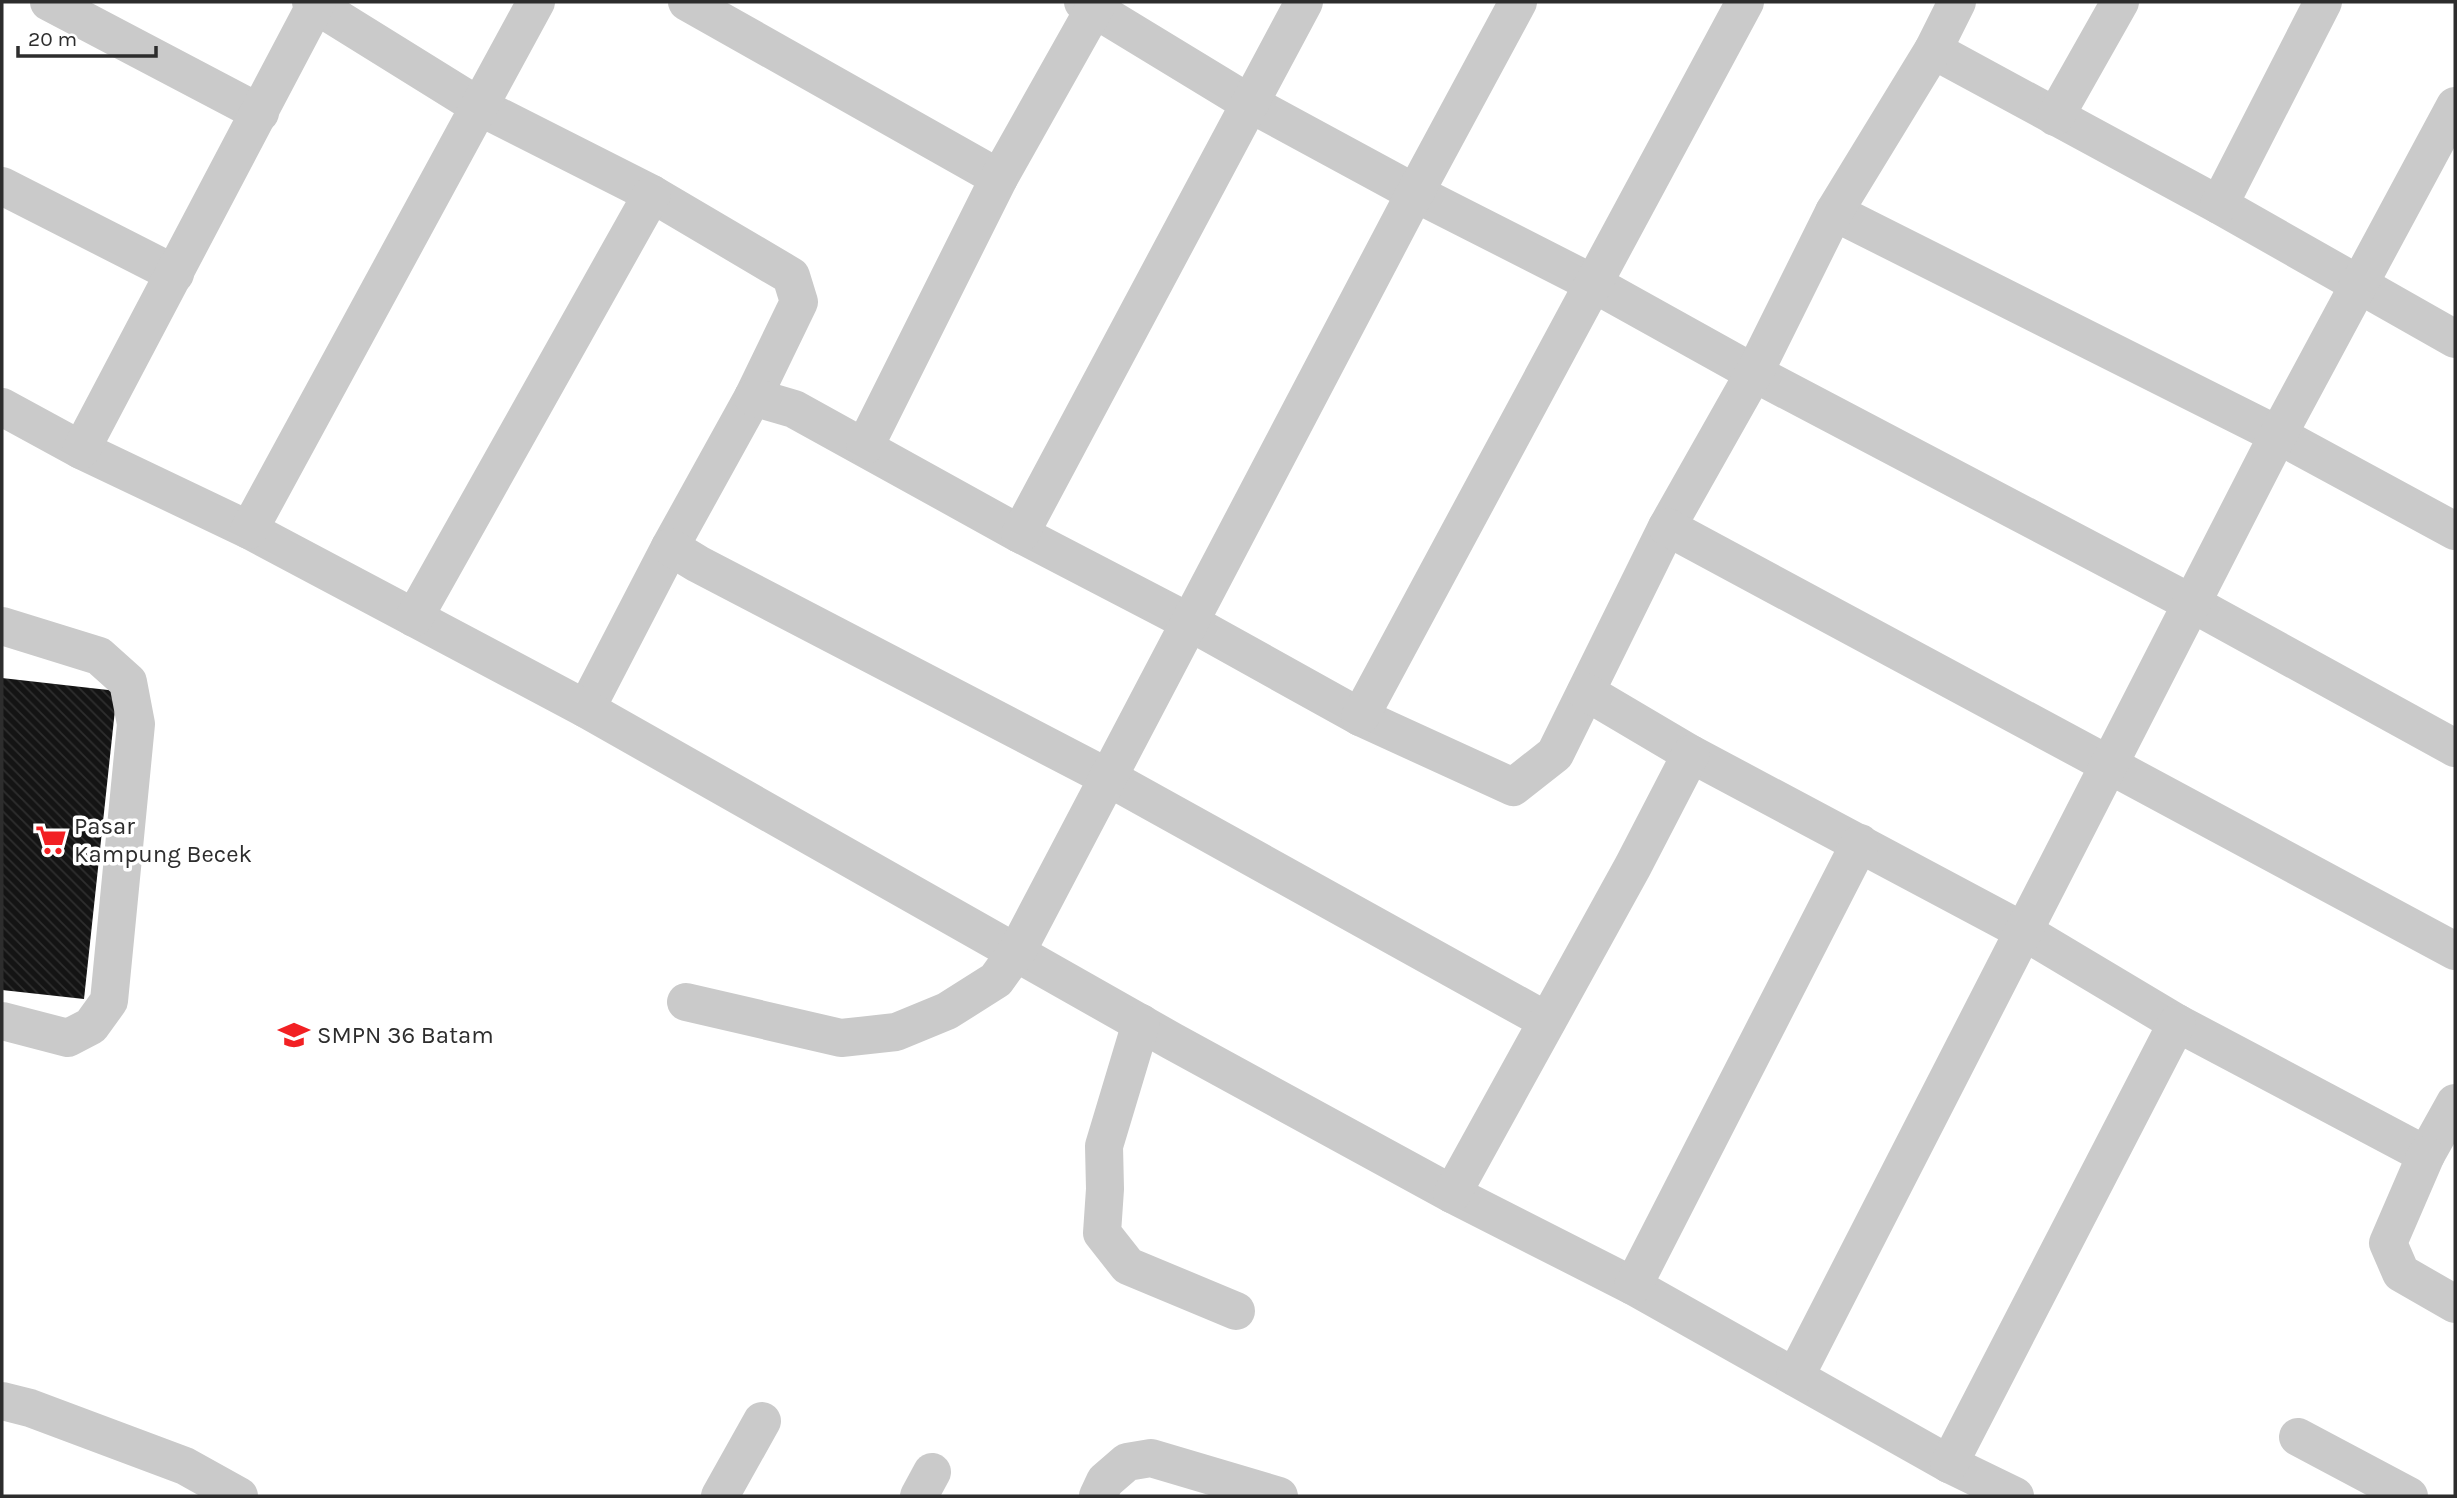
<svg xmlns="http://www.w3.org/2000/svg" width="2457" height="1498" font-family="Karla,sans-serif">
<defs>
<pattern id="building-back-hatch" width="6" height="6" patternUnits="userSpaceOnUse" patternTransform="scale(1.75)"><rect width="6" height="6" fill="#141414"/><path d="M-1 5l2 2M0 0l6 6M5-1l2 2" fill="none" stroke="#2e2e2e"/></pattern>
</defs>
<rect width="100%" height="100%" fill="#fff"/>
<path fill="url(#building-back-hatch)" d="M2 678 117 691 84 999 2 990Z"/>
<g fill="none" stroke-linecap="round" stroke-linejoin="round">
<g stroke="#cacaca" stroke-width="38">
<path d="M49 2 260 113"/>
<path d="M311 2 480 107 652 194 791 276 799 302 753 397 670 547 586 709"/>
<path d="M687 2 999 178"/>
<path d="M1083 2 1249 103 1415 193 1594 284 1754 373 2191 603 2455 748"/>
<path d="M1933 50 2219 205 2455 339"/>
<path d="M2055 117 2120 2"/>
<path d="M2 186 175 274"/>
<path d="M2219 205 2323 2"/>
<path d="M1834 212 2278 435 2455 531"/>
<path d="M753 397 794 409 1020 534 1191 623 1360 717 1513 787 1555 754 1667 527 1754 373 1834 212 1933 50 1957 2"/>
<path d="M2 407 81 450 249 530 586 709 1172 1041 1452 1194 1633 1286 1949 1464 2015 1496"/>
<path d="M865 446 999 178 1098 2"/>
<path d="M81 450 317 2"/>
<path d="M1667 527 2455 951"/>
<path d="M249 530 536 2"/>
<path d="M1020 534 1304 2"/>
<path d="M670 547 698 564 1107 777 1547 1021"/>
<path d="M414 618 652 194"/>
<path d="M2 626 99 656 128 682 136 724 109 1001 91 1026 68 1038 2 1021"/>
<path d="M1586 692 1691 754 2023 931 2177 1023 2426 1155 2455 1103"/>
<path d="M1360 717 1745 2"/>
<path d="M686 1002 841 1038 896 1032 947 1011 996 980 1017 951 1415 193 1518 2"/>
<path d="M1141 1023 1104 1146 1105 1189 1102 1233 1128 1266 1236 1311"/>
<path d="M2426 1155 2388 1243 2401 1273 2455 1304"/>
<path d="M1452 1194 1633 866 1691 754"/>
<path d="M1633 1286 1860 843"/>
<path d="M1795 1377 2278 435 2455 106"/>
<path d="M2 1401 30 1408 185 1466 239 1496"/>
<path d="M2298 1437 2409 1496"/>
<path d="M1949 1464 2177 1023"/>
<path d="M720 1496 762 1421"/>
<path d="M919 1496 932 1472"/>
<path d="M1098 1496 1105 1481 1127 1462 1151 1458 1279 1496"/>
</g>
</g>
<defs>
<symbol id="supermarket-bare" viewBox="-9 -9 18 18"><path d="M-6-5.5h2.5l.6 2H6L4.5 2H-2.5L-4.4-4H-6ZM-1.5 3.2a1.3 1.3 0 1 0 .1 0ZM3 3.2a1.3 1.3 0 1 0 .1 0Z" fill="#f22023" stroke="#fff" stroke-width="2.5" paint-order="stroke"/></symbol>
<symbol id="school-bare" viewBox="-9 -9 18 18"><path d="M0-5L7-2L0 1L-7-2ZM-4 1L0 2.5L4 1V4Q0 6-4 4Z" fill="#f22023" stroke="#fff" stroke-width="2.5" paint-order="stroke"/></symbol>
</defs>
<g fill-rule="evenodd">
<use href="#supermarket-bare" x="29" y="818" width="44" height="44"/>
<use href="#school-bare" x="272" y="1013" width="44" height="44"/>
</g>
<g text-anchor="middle" stroke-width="7" stroke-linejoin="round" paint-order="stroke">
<g font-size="24" fill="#2d2d2d" stroke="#fff" text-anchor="start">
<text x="74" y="834">Pasar<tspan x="74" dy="28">Kampung Becek</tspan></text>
<text x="317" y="1043">SMPN 36 Batam</text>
</g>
</g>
<rect width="2457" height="1498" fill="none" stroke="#2d2d2d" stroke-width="7"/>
<path d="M18 46v10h138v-10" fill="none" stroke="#2d2d2d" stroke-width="3.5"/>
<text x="28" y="46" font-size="21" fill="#2d2d2d" stroke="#ffffff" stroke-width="5" paint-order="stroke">20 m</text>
</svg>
